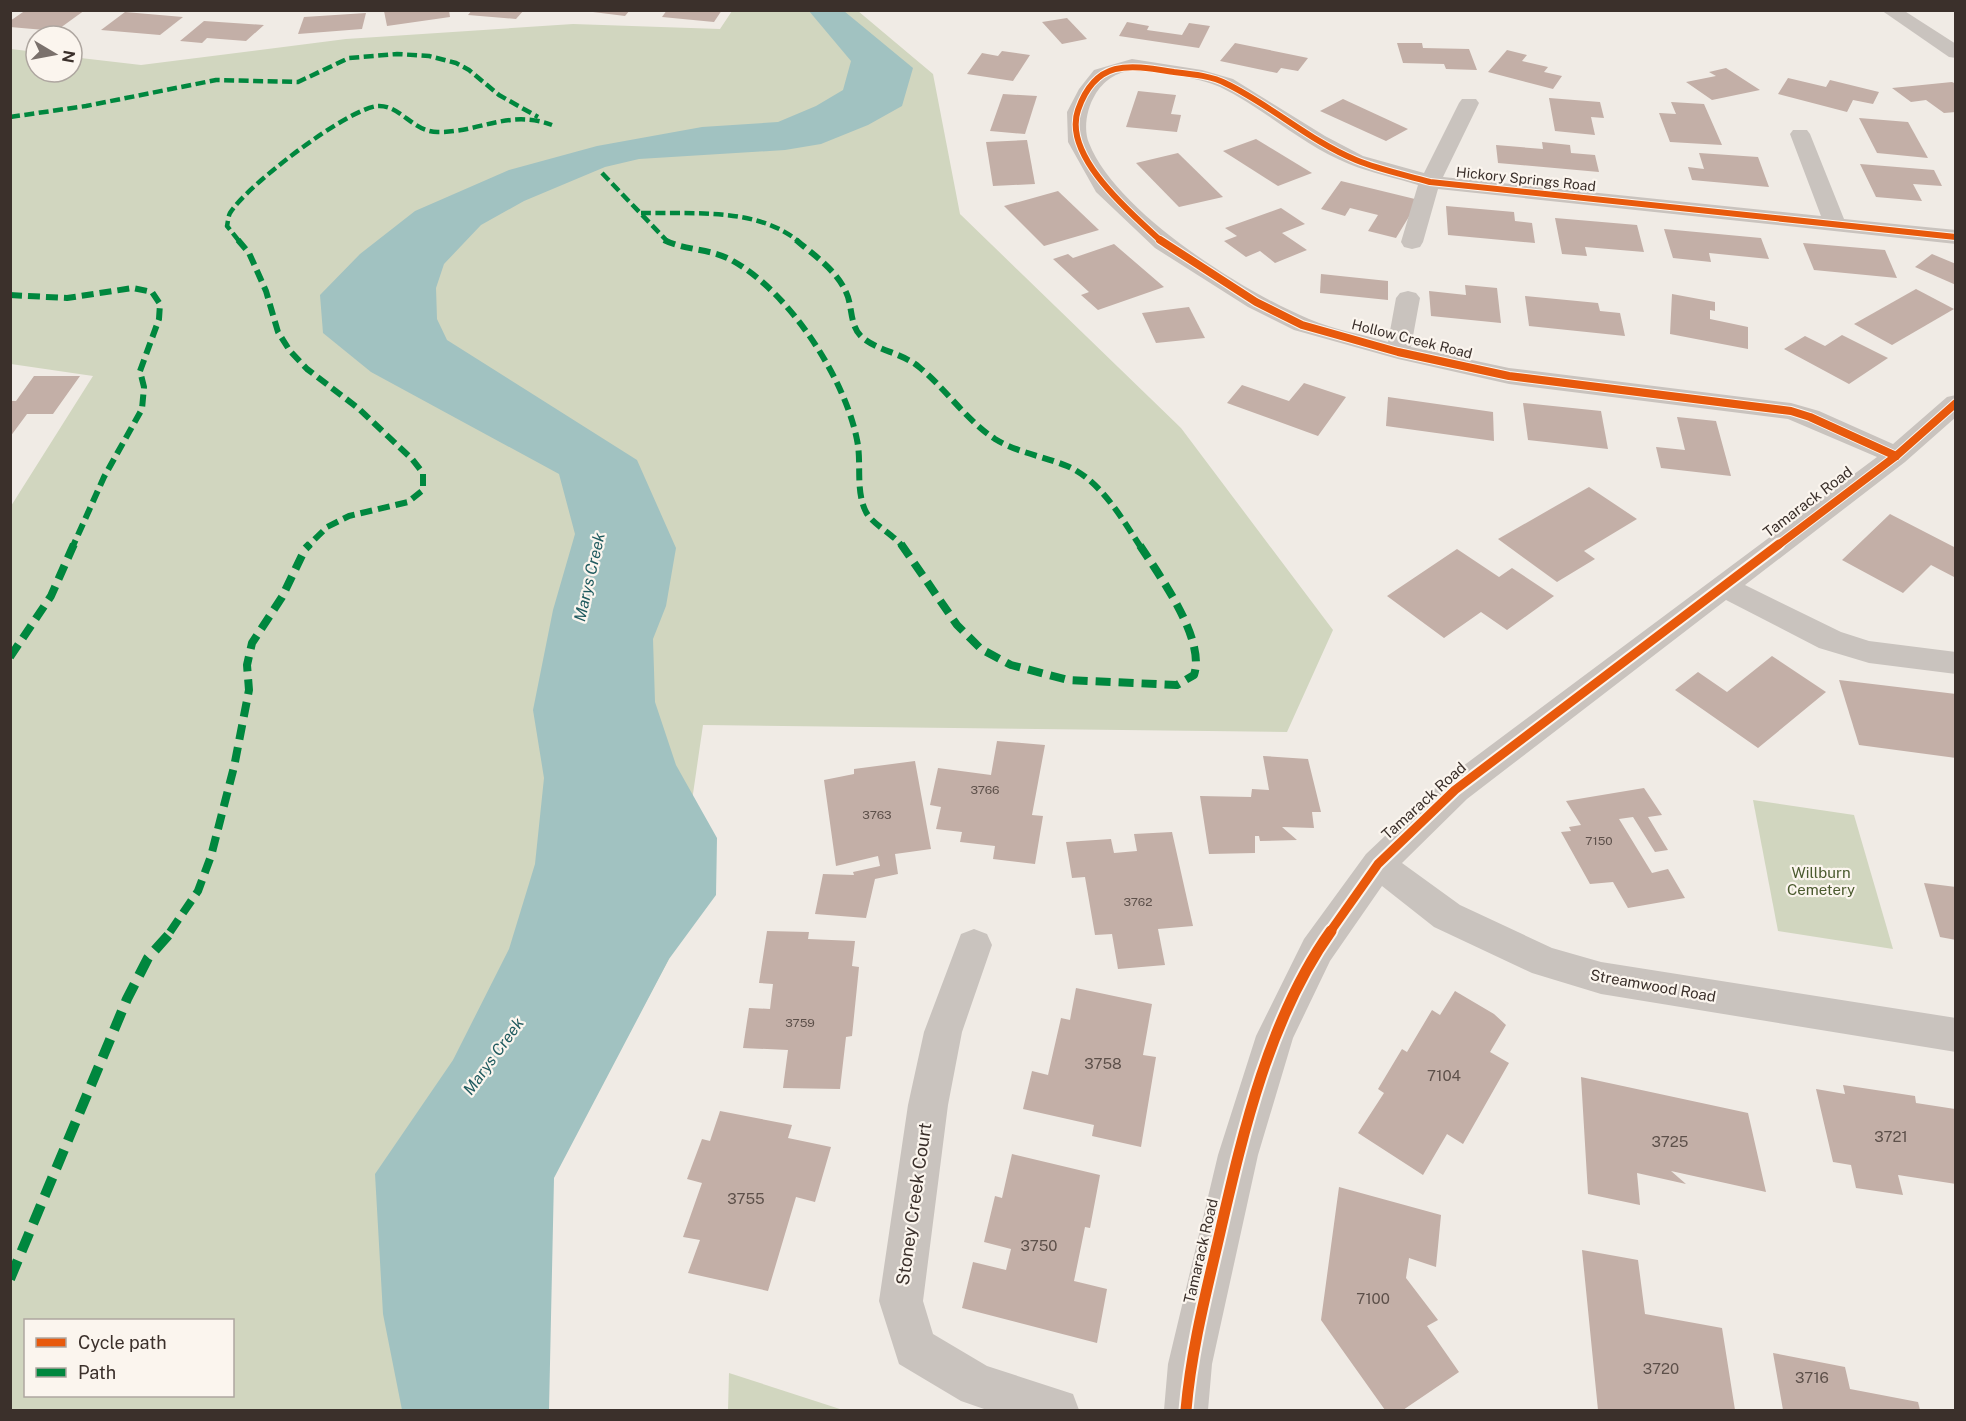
<svg xmlns="http://www.w3.org/2000/svg" width="1966" height="1421" font-family="'Public Sans',sans-serif">
<rect width="100%" height="100%" fill="#f0ebe5"/>
<g fill="#d1d6bf" fill-rule="evenodd">
<path d="M732 11H858L933 74 960 214 1181 428 1333 630 1287 732 703 725 669 959 426 1410H11V506L93 376 11 364V49L36 52V72H72V57L141 65 346 39 573 24 720 29ZM26 1320H232V1396H26Z"/>
<path d="M1753 800 1854 815 1893 949 1778 931Z"/>
<path d="M729 1373 843 1410H728Z"/>
</g>
<path fill="#a1c2c1" d="M809 11H844L913 68 902 106 868 125 821 144 785 150 639 159 605 167 524 201 481 225 444 264 436 288 437 319 447 340 637 460 676 548 666 606 653 639 655 702 676 765 717 838 716 895 669 959 554 1178 549 1410H402L383 1314 375 1174 453 1060 509 949 535 864 544 778 533 710 553 610 575 534 559 474 371 372 323 333 320 295 360 254 415 211 509 170 597 146 702 127 778 122 816 106 843 90 851 61Z"/>
<g fill="#c3afa7">
<path d="M26 10H85L56 31 10 27V21Z"/>
<path d="M389 10H449L450 17 387 26 384 11Z"/>
<path d="M472 10H524L516 19 468 15Z"/>
<path d="M577 10H630L625 16Z"/>
<path d="M667 10H722L714 22 662 17Z"/>
<path d="M125 12 183 17 160 35 101 30Z"/>
<path d="M366 13 362 29 298 34 304 17Z"/>
<path d="M1067 18 1087 39 1062 44 1042 22Z"/>
<path d="M204 21 264 25 246 41 207 38 202 43 180 41Z"/>
<path d="M1127 22 1149 26 1147 30 1182 35 1189 23 1210 26 1199 48 1119 36Z"/>
<path d="M1235 43 1308 58 1298 71 1281 68 1277 73 1220 61Z"/>
<path d="M1397 43H1422L1423 48 1469 49 1477 70 1446 69 1444 64 1403 63Z"/>
<path d="M1507 50 1527 55 1522 61 1548 67 1544 72 1562 76 1553 89 1488 72Z"/>
<path d="M1002 51 1030 55 1013 81 967 74 982 53 998 56Z"/>
<path d="M1726 68 1760 90 1712 100 1686 82 1716 76 1709 72Z"/>
<path d="M1788 78 1826 87 1830 80 1879 92 1873 104 1853 100 1847 112 1778 94Z"/>
<path d="M1952 82 1956 84V112L1944 113 1926 100 1911 102 1892 88Z"/>
<path d="M1138 91 1176 95 1171 114 1181 115 1177 132 1126 127Z"/>
<path d="M1003 94 1037 96 1025 134 990 131Z"/>
<path d="M1549 98 1600 102 1604 118 1591 117 1595 135 1555 131Z"/>
<path d="M1343 99 1408 129 1386 141 1320 111Z"/>
<path d="M1671 102 1704 104 1722 145 1670 142 1659 113 1676 114Z"/>
<path d="M1859 118 1908 122 1928 158 1877 153Z"/>
<path d="M1256 139 1312 173 1278 186 1223 151Z"/>
<path d="M1027 140 1035 184 993 186 986 142Z"/>
<path d="M1542 142 1570 145 1571 153 1595 155 1599 172 1498 163 1496 145 1543 149Z"/>
<path d="M1178 153 1223 197 1179 207 1136 163Z"/>
<path d="M1699 153 1758 157 1769 187 1692 180 1688 167 1704 169Z"/>
<path d="M1860 164 1934 170 1942 186 1913 184 1922 201 1876 197Z"/>
<path d="M1341 181 1419 200 1396 238 1368 231 1378 215 1350 208 1345 216 1321 209Z"/>
<path d="M1058 191 1099 230 1044 246 1004 206Z"/>
<path d="M1446 206 1514 212 1515 221 1532 223 1535 243 1448 235Z"/>
<path d="M1281 208 1305 224 1282 233 1307 250 1275 263 1260 251 1246 257 1224 241 1237 236 1225 228Z"/>
<path d="M1555 218 1637 225 1644 252 1585 247 1587 256 1562 254Z"/>
<path d="M1664 229 1761 238 1769 259 1709 253 1711 262 1673 258Z"/>
<path d="M1803 243 1885 250 1897 278 1814 270Z"/>
<path d="M1114 244 1164 287 1098 310 1081 295 1089 292 1053 259 1068 254 1073 258Z"/>
<path d="M1932 254 1956 264V285L1915 267Z"/>
<path d="M1321 274 1388 281V300L1320 293Z"/>
<path d="M1465 285 1497 288 1501 323 1431 316 1429 291 1466 295Z"/>
<path d="M1916 289 1954 309 1892 345 1854 324Z"/>
<path d="M1672 294 1715 302V311L1710 310V319L1748 327V349L1670 334Z"/>
<path d="M1525 296 1598 303 1600 311 1620 313 1625 336 1529 326Z"/>
<path d="M1189 307 1205 338 1156 343 1142 313Z"/>
<path d="M1842 335 1888 358 1849 384 1784 349 1805 336 1825 346Z"/>
<path d="M34 376H80L53 414H27L10 437V401H16Z"/>
<path d="M1304 383 1346 397 1318 436 1227 403 1242 385 1289 401Z"/>
<path d="M1388 397 1493 412 1494 441 1386 426Z"/>
<path d="M1523 403 1601 411 1608 449 1528 440Z"/>
<path d="M1677 417 1716 421 1731 476 1661 468 1656 447 1685 450Z"/>
<path d="M1589 487 1637 519 1584 551 1595 559 1557 582 1498 539Z"/>
<path d="M1890 514 1956 548V578L1931 565 1903 593 1842 560Z"/>
<path d="M1457 549 1499 577 1512 568 1554 596 1507 630 1481 612 1444 638 1387 596Z"/>
<path d="M1772 656 1826 692 1758 748 1675 690 1698 672 1727 692Z"/>
<path d="M1839 680 1956 694V758L1859 745Z"/>
<path d="M997 741 1045 745 1032 815 1043 816 1035 864 993 859 995 846 960 842 962 832 936 829 941 807 930 805 938 768 991 775Z"/>
<path d="M1263 756 1308 759 1321 812H1312L1314 828 1282 827 1297 840 1260 841 1259 836H1255V853L1209 854 1200 796 1251 797 1252 789 1269 790Z"/>
<path d="M915 761 931 849 895 854 898 874 875 879 866 918 815 914 823 874 854 875 853 872 880 866 878 856 836 866 824 780 854 774V769Z"/>
<path d="M1644 788 1662 815 1648 817 1668 850 1655 852 1633 817 1619 819 1652 873 1668 869 1685 898 1628 908 1613 882 1590 884 1561 832 1571 831 1569 827 1581 825 1566 801Z"/>
<path d="M1172 832 1193 926 1158 929 1165 965 1118 969 1112 934 1095 935 1085 877 1072 878 1066 842 1111 839 1114 853 1137 851 1134 834Z"/>
<path d="M1924 883 1956 887V940L1940 937Z"/>
<path d="M767 931 809 932 808 939 855 941 852 966 859 967 852 1036 846 1037 840 1089 783 1088 788 1050 743 1048 749 1008 770 1009 773 984 759 983Z"/>
<path d="M1076 988 1152 1004 1143 1055 1156 1057 1141 1147 1092 1136 1094 1125 1023 1109 1032 1071 1048 1075 1061 1018 1070 1020Z"/>
<path d="M1455 991 1494 1014 1506 1025 1490 1052 1509 1063 1463 1144 1447 1134 1423 1175 1358 1133 1384 1093 1378 1089 1402 1049 1407 1052 1432 1010 1440 1015Z"/>
<path d="M1581 1077 1748 1113 1766 1192 1671 1171 1686 1184 1637 1173 1640 1205 1588 1194Z"/>
<path d="M1843 1085 1915 1096 1916 1103 1955 1109 1956 1184 1898 1175 1903 1195 1856 1188 1851 1165 1833 1162 1816 1089 1845 1094Z"/>
<path d="M720 1111 792 1125 788 1138 831 1147 815 1202 796 1197 768 1291 688 1273 700 1240 683 1237 702 1183 687 1179 702 1139 710 1141Z"/>
<path d="M1012 1154 1100 1175 1090 1228 1085 1227 1074 1281 1107 1289 1097 1343 962 1308 973 1262 1006 1270 1011 1249 984 1242 995 1196 1002 1198Z"/>
<path d="M1339 1187 1441 1215 1436 1267 1409 1258 1406 1278 1438 1320 1427 1326 1459 1372 1403 1410H1385L1321 1320Z"/>
<path d="M1582 1250 1638 1260 1645 1314 1722 1328 1735 1410H1598Z"/>
<path d="M1773 1353 1845 1367 1850 1389 1918 1402 1920 1410H1783Z"/>
</g>
<g fill="none" stroke-linecap="round" stroke-linejoin="round">
<g fill="#c9c3be" fill-rule="evenodd">
<path d="M1881 10H1903L1956 44V58L1949 57Z"/>
<path d="M1132 59 1202 70 1233 79 1325 136 1363 156 1424 173 1459 103 1462 99H1476L1479 103 1443 177 1821 216 1790 134 1793 130H1807L1810 134 1844 219 1956 230V244L1438 189 1423 242 1420 247 1412 249 1404 247 1401 242 1418 185C1396 178 1371 173 1349 164 1302 145 1265 109 1220 87 1198 77 1159 73 1135 71 1118 70 1103 81 1095 95 1087 108 1083 129 1089 143 1116 212 1242 291 1309 319 1334 330 1362 334 1388 342L1396 298 1400 293 1408 291 1416 293 1420 298 1411 347 1509 368 1791 403 1819 411 1893 444 1947 397 1956 395V417L1905 462 1745 585 1841 632 1869 641 1956 652V674L1869 663 1819 648 1726 600 1467 799 1402 863 1460 905 1552 948 1601 962 1956 1018V1052L1601 994 1532 973 1434 927 1382 886 1330 961 1293 1038 1258 1155 1212 1364 1208 1410H1164L1168 1364 1218 1155 1256 1036 1304 939 1366 854 1443 781 1877 457 1788 419 1509 384 1398 359 1294 330 1248 307 1155 248 1096 192 1068 142 1067 112 1079 89 1094 70Z"/>
<path d="M974 929 987 934 992 945 962 1032 948 1105 923 1301 933 1334 987 1366 1073 1394 1079 1410H987L961 1401 899 1364 879 1301 908 1105 924 1032 961 934Z"/>
</g>
<g stroke="#00873e" stroke-width="4.5" stroke-dasharray="10 4.5" stroke-linecap="butt">
<path d="M10 117 86 106 216 80 298 82 349 58 397 54 429 56 456 63 469 70 499 95 538 117"/>
<path d="M602 173 667 241"/>
<path d="M641 213C692 214 756 207 798 241"/>
<path d="M239 241 227 226C228 222 228 217 230 213 246 186 348 108 378 106 401 105 413 133 439 132 481 132 509 109 552 125"/>
</g>
<g stroke="#00873e" stroke-width="6" stroke-dasharray="12 6" stroke-linecap="butt">
<path d="M238 240 249 253 266 291 278 332 290 351 307 369 358 408 412 459 423 473V490L408 502 349 516 327 527 308 546"/>
<path d="M664 240C686 251 711 248 733 261 789 292 845 378 857 440 862 463 855 490 866 512 873 525 892 533 902 546"/>
<path d="M796 240C813 254 837 271 846 292 853 306 849 327 863 338 879 351 902 353 919 367 946 389 966 420 995 439 1018 453 1043 456 1067 466 1100 480 1121 517 1140 546"/>
<path d="M10 295 67 298 133 288 152 292 160 304 159 319 140 371 144 387 142 409 104 477 73 546"/>
</g>
<g stroke="#00873e" stroke-width="8" stroke-dasharray="15 8" stroke-linecap="butt">
<path d="M901 544 957 625 981 649 1011 665 1068 680 1177 685 1194 675C1206 639 1159 575 1139 544"/>
<path d="M10 657 51 596 74 544"/>
<path d="M170 932 198 891 211 856 234 767 249 690 247 665 252 643 282 597 305 549 310 544"/>
</g>
<path stroke="#00873e" stroke-width="10" stroke-dasharray="20 10" stroke-linecap="butt" d="M10 1279 127 999 148 958 172 931"/>
<defs>
<path id="cycleway-far3" d="M1161 241C1132 214 1062 156 1078 110 1096 58 1130 65 1174 72 1192 74 1212 76 1227 84 1272 106 1310 141 1356 160 1380 170 1406 175 1430 182L1956 237"/>
<g id="cycleway-far2">
<path d="M1160 240 1256 302 1302 325 1398 352 1509 376 1791 411 1810 417 1896 456"/>
<path d="M1777 546 1896 456 1956 403"/>
</g>
<path id="cycleway-far1" d="M1330 932 1378 864 1455 790 1779 544"/>
<path id="cycleway" d="M1186 1410C1191 1352 1205 1297 1218 1241 1242 1137 1268 1019 1331 931"/>
</defs>
<use href="#cycleway-far3" stroke="#fbf5ee" stroke-width="8"/>
<use href="#cycleway-far2" stroke="#fbf5ee" stroke-width="10"/>
<use href="#cycleway-far1" stroke="#fbf5ee" stroke-width="13"/>
<use href="#cycleway" stroke="#fbf5ee" stroke-width="15"/>
<use href="#cycleway-far3" stroke="#e8590c" stroke-width="6"/>
<use href="#cycleway-far2" stroke="#e8590c" stroke-width="8"/>
<use href="#cycleway-far1" stroke="#e8590c" stroke-width="9"/>
<use href="#cycleway" stroke="#e8590c" stroke-width="11"/>
</g>
<g text-anchor="middle" stroke-width="4.5" stroke-linejoin="round" paint-order="stroke">
<g font-size="12" fill="#5d504a">
<text x="985" y="794">3766</text>
<text x="877" y="819">3763</text>
<text x="1599" y="845">7150</text>
<text x="1138" y="906">3762</text>
<text x="800" y="1027">3759</text>
</g>
<g font-size="14" fill="#3b302b" stroke="#fbf5ee">
<text transform="translate(1526 179) rotate(6)" y="5">Hickory Springs Road</text>
<text transform="translate(1412 339) rotate(14)" y="5">Hollow Creek Road</text>
</g>
<g font-size="15" fill="#3b302b" stroke="#fbf5ee">
<text transform="translate(1808 502) rotate(-37)" y="5">Tamarack Road</text>
<text transform="translate(1424 801) rotate(-42)" y="5">Tamarack Road</text>
<text transform="translate(1653 986) rotate(10)" y="5">Streamwood Road</text>
<text transform="translate(1201 1251) rotate(-77)" y="5">Tamarack Road</text>
</g>
<g font-size="15" fill="#4a5a2e" stroke="#fbf5ee">
<text x="1821" y="878">Willburn<tspan x="1821" dy="17">Cemetery</tspan></text>
</g>
<g font-size="15" fill="#5d504a">
<text x="1103" y="1069">3758</text>
<text x="1444" y="1081">7104</text>
<text x="1891" y="1142">3721</text>
<text x="1670" y="1147">3725</text>
<text x="746" y="1204">3755</text>
<text x="1039" y="1251">3750</text>
<text x="1373" y="1304">7100</text>
<text x="1661" y="1374">3720</text>
<text x="1812" y="1383">3716</text>
</g>
<g font-size="16" font-style="italic" fill="#1f5a5e" stroke="#fbf5ee">
<text transform="translate(589 577) rotate(-77)" y="6">Marys Creek</text>
<text transform="translate(493 1056) rotate(-54)" y="6">Marys Creek</text>
</g>
<g font-size="18" fill="#3b302b" stroke="#fbf5ee">
<text transform="translate(914 1204) rotate(-82)" y="6">Stoney Creek Court</text>
</g>
</g>
<rect width="1966" height="1421" fill="none" stroke="#3b302b" stroke-width="24"/>
<rect x="24" y="1319" width="210" height="78" fill="#fbf5ee" stroke="#aea6a0" stroke-width="1.5"/>
<rect x="36" y="1338" width="30" height="9" fill="#e8590c" stroke="#aea6a0" stroke-width="1.5"/>
<text x="78" y="1349" font-size="18" fill="#3b302b">Cycle path</text>
<rect x="36" y="1368" width="30" height="9" fill="#00873e" stroke="#aea6a0" stroke-width="1.5"/>
<text x="78" y="1379" font-size="18" fill="#3b302b">Path</text>
<g transform="translate(54 54) rotate(100)"><circle r="28" fill="#fbf5ee" stroke="#aea6a0" stroke-width="1.5"/>
<path d="M0-4.5L10 22L0 15L-10 22Z" fill="#7a716c"/>
<text y="-9" font-size="16" font-weight="bold" text-anchor="middle" fill="#3b302b">N</text>
</g>
</svg>
